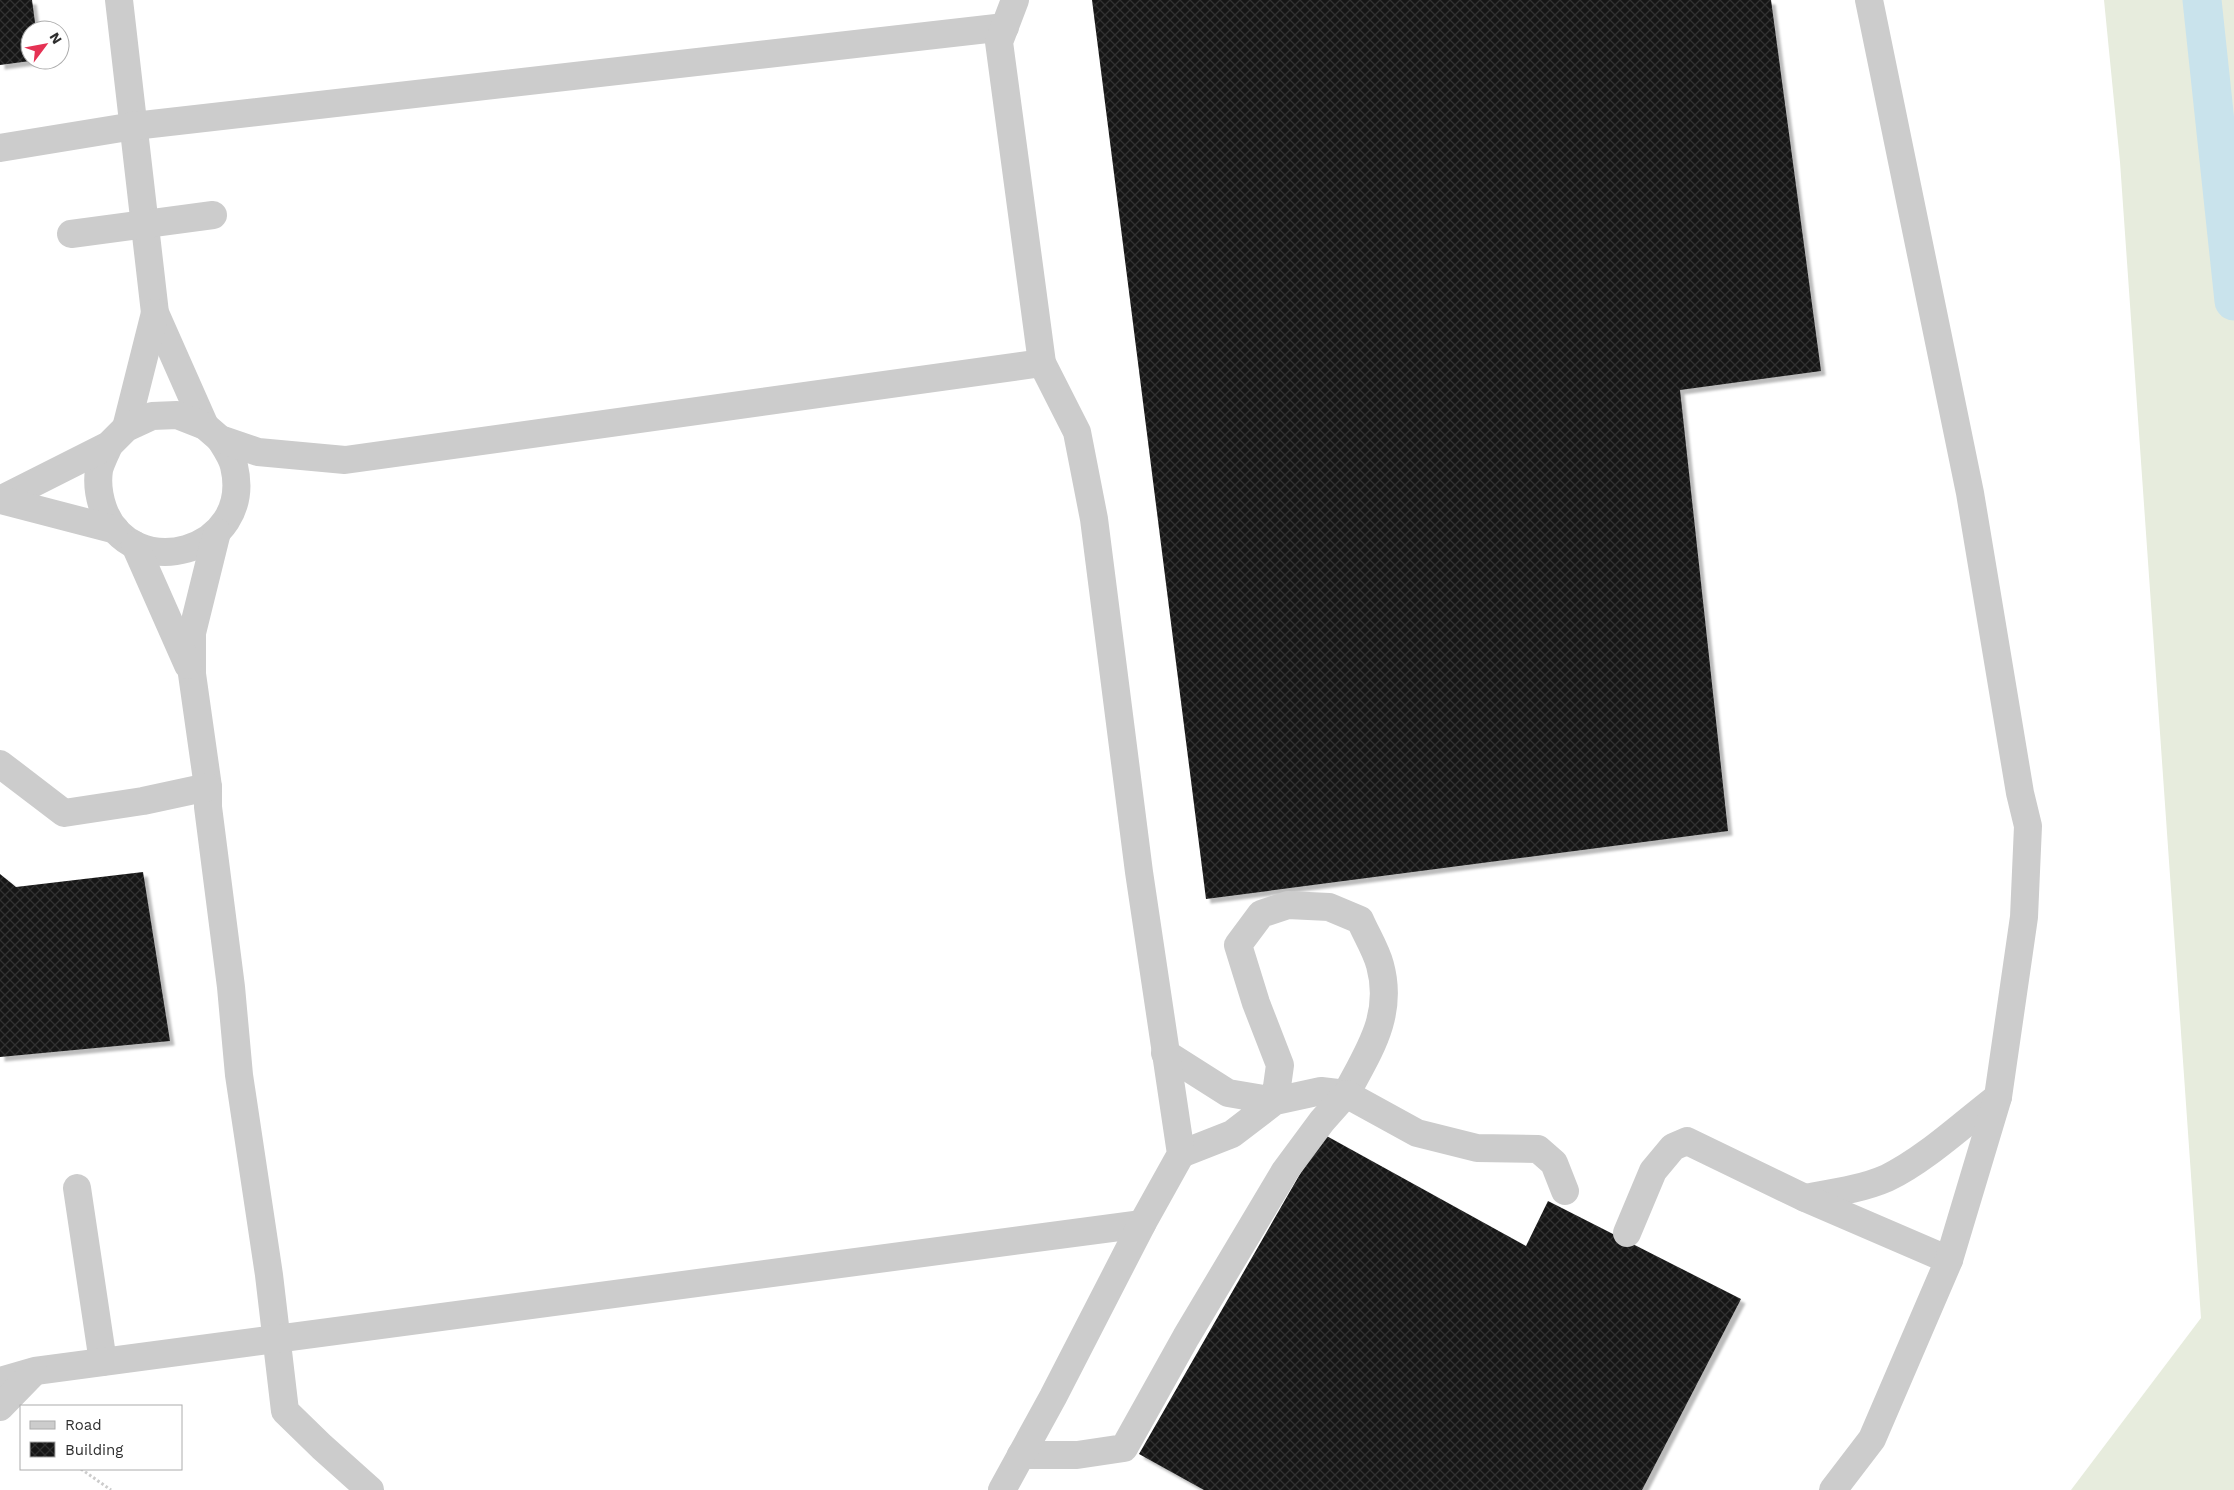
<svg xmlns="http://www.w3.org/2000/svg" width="2234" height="1490" font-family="'Work Sans',sans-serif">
<defs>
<pattern id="building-cross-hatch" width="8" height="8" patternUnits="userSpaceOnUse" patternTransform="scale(1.25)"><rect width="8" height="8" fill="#161616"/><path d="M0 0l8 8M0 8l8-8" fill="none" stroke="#303030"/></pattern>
<filter id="shadow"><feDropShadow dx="4.5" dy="4.5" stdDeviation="1" flood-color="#0004"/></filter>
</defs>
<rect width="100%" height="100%" fill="#fff"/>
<path fill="#e7ecdd" d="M2104 0H2234V1490H2071L2201 1318 2120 162Z"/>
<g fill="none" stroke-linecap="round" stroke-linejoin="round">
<path stroke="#c9e3ec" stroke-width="39" d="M2202 0 2234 301"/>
</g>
<g fill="url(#building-cross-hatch)" filter="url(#shadow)">
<path d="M0 0H32L36 30H30V61L0 65Z"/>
<path d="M1092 0H1771L1821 371 1680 390 1728 831 1206 899Z"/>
<path d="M143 872 170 1041 0 1057V874L16 887Z"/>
<path d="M1323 1134 1526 1246 1548 1201 1741 1299 1642 1490H1204L1139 1454Z"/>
</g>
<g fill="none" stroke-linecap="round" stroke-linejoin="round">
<path stroke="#ccc" stroke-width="3" stroke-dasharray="2.5 2.5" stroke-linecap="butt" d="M81 1469 111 1490"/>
<g stroke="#ccc" stroke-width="28">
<path d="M119 0 155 313 205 426"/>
<path d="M0 148 134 126 1005 27"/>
<path d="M71 234 213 215"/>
<path d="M126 428 155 313"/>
<path d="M109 445C106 453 101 462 99 470 97 483 99 496 103 508 130 585 255 554 234 466 232 457 225 447 220 439"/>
<path d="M0 500 109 445 126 428 152 416 177 415 205 426 220 439 258 452 345 460 1042 363"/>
<path d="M1 500 116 530"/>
<path d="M217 532 192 633V674L208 787V807L231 987 239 1075 269 1275 285 1411 322 1447 370 1490"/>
<path d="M135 545 188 665"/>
<path d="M0 764 64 813 143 801 208 787"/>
<path d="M1165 1053 1228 1093 1275 1101 1321 1091 1346 1094C1368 1052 1394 1016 1380 965 1376 950 1366 934 1360 920L1329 907 1288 905 1261 914 1238 945 1256 1003 1280 1065 1275 1101 1232 1134 1181 1154"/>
<path d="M77 1188 103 1362"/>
<path d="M1805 1198C1832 1193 1862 1189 1887 1178 1926 1159 1964 1123 1998 1097"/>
<path d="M1627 1233 1653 1171 1673 1147 1687 1141 1805 1198 1949 1260"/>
<path d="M0 1381 35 1371 1142 1224"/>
<path d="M0 1407 34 1372"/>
<path d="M1021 1455H1077L1124 1448 1186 1337 1285 1171 1322 1121 1346 1094 1417 1133 1477 1148 1538 1149 1554 1163 1565 1191"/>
<path d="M1002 1490 1053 1397 1142 1224 1181 1154 1139 872 1094 519 1077 432 1042 363 999 42 1015 0"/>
<path d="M1833 1490 1872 1439 1949 1260 1998 1097 2024 917 2028 826 2020 793 1970 493 1869 0"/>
</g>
</g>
<rect x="20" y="1405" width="162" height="65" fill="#ffffff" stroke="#acacac"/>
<rect x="30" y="1421" width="25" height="8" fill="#cccccc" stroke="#acacac"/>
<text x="65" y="1430" font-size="15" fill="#2f2f2f">Road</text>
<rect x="30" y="1442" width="25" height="15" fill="url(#building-cross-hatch)" stroke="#acacac"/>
<text x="65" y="1455" font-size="15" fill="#2f2f2f">Building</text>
<g transform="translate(45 45) rotate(58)"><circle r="24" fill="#ffffff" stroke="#acacac"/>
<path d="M0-4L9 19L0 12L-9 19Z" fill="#e53254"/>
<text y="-8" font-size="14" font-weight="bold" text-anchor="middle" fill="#2f2f2f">N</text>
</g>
</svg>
